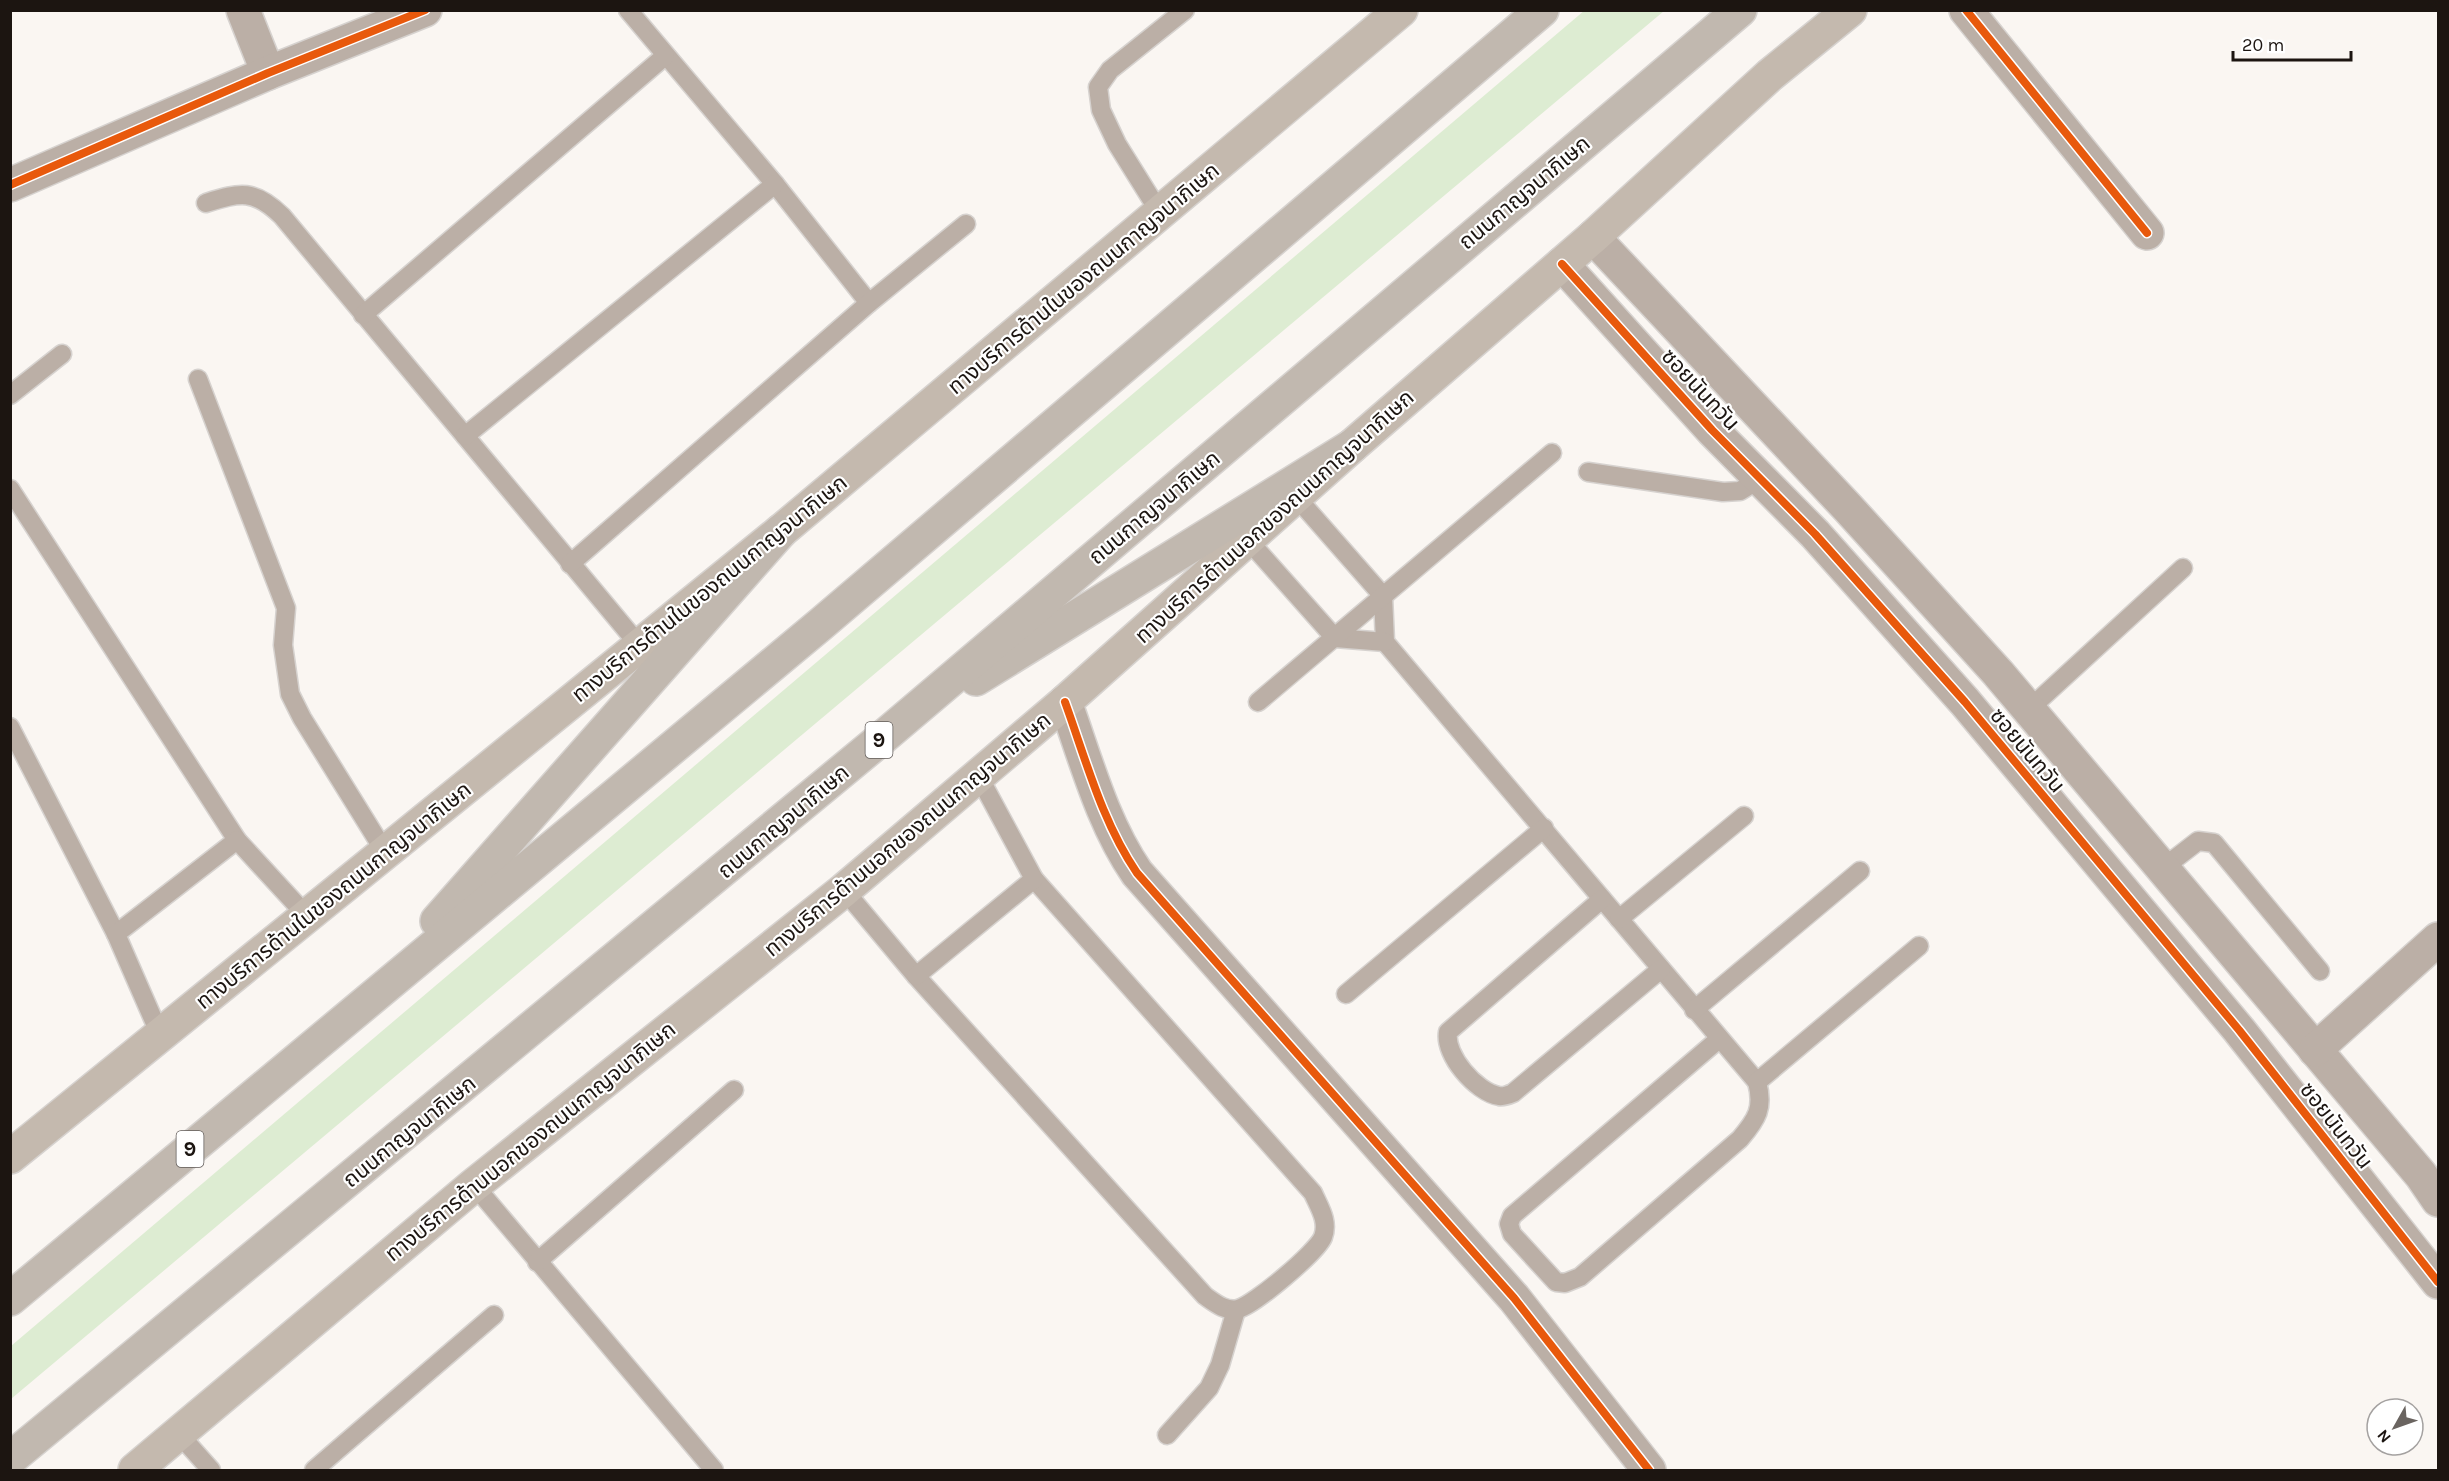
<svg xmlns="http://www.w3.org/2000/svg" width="2449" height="1481" font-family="Karla,'Noto Sans Thai',sans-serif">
<rect width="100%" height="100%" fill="#faf6f2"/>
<path fill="#ddecd2" d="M1585 10 1664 11 11 1399V1346Z"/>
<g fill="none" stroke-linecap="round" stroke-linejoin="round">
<defs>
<g id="lane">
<path d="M628 10 775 184 869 303"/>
<path d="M206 203C241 192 254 189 282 216L639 645"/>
<path d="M1160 213 1117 144 1101 110 1098 87 1110 70 1185 10"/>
<path d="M363 315 665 56"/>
<path d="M198 379 286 608 283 645 290 694 302 718 385 852"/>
<path d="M10 395 62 354"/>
<path d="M465 436 775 184"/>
<path d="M1588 472 1723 492 1740 491 1761 478"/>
<path d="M10 489 237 840"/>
<path d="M1297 498 1383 596 1385 642 1757 1082C1764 1108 1757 1119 1740 1139L1580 1277 1565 1283 1556 1282 1512 1234 1509 1224 1512 1216 1719 1039"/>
<path d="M1248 540 1335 638 1385 642"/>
<path d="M570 564 869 303 966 224"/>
<path d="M1258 702 1552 453"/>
<path d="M2027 711 2183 568"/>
<path d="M10 727 116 934"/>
<path d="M2163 868 2198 841 2214 843 2320 971"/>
<path d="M844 890 916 976 1205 1296C1215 1303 1226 1312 1238 1309 1254 1305 1317 1252 1323 1237 1329 1221 1319 1207 1313 1193L1034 879"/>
<path d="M1602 899 1448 1032C1444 1055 1476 1092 1499 1096 1503 1097 1508 1095 1513 1093L1661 969"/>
<path d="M1619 919 1744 816"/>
<path d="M916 976 1034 879 978 775"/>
<path d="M1346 994 1544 828"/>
<path d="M1694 1010 1860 871"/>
<path d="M161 1037 116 934 237 840 306 915"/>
<path d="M1757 1082 1919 946"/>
<path d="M474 1185 714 1470"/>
<path d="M537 1262 734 1090"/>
<path d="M179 1434 211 1470"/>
<path d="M1167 1435 1209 1388 1220 1365 1236 1310"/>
<path d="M314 1470 494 1315"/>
</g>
<g id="street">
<path d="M243 10 268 73"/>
<path d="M1966 10 2147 233"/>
<path d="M10 185 268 73 425 10"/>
<path d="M1593 237 1848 508 1998 673 2421 1175 2438 1200"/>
<path d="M1562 264 1712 430 1815 534 1965 702 2239 1030 2438 1282"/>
<path d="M1065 702C1086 760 1102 822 1137 873L1514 1298 1649 1470"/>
<path d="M2315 1050 2438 939"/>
</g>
<g id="secondary">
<path d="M10 1157 781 531 1401 10"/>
<path d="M135 1470 474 1185 844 890 1065 702 1352 446 1593 237 1770 75 1850 10"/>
</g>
<g id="highway">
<path d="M976 679 1352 446"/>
<path d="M437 921 781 531"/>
<path d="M10 1299 821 624 1542 10"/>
<path d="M10 1459 882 738 1740 10"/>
</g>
</defs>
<use href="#lane" stroke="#d6d2cf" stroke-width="21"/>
<use href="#street" stroke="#d6d2cf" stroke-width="36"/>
<use href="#secondary" stroke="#d6d2cf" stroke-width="36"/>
<use href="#highway" stroke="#d6d2cf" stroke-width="36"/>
<use href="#lane" stroke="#bbafa6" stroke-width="18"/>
<use href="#street" stroke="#bbafa6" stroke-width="33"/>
<use href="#secondary" stroke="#c4b9ae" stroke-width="33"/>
<use href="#highway" stroke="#c1b8af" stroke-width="33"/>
<defs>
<g id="cycleway">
<path d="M1966 10 2147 233"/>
<path d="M10 185 268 73 425 10"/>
<path d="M1562 264 1712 430 1815 534 1965 702 2239 1030 2438 1282"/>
<path d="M1065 702C1086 760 1102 822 1137 873L1514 1298 1649 1470"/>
</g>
</defs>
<use href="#cycleway" stroke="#fff" stroke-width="11"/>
<use href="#cycleway" stroke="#e8590c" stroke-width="8"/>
</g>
<g text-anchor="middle" stroke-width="4.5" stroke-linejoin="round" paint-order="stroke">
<g fill="#fff" stroke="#605b58" stroke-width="1.5">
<rect x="865.5" y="722" width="27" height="36" rx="4.5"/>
<rect x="176.5" y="1131" width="27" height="36" rx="4.5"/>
</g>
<g font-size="21" font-weight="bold" fill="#1c1511">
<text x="879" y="747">9</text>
<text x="190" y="1156">9</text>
</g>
<g font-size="22" fill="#1c1511" stroke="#fff">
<text transform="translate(1524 192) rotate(-40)" y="8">ถนนกาญจนาภิเษก</text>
<text transform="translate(1083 278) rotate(-40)" y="8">ทางบริการด้านในของถนนกาญจนาภิเษก</text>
<text transform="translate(1701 389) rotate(47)" y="8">ซอยนันทวัน</text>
<text transform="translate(1154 507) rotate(-40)" y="8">ถนนกาญจนาภิเษก</text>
<text transform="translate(1274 516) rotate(-42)" y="8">ทางบริการด้านนอกของถนนกาญจนาภิเษก</text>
<text transform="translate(709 588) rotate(-39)" y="8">ทางบริการด้านในของถนนกาญจนาภิเษก</text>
<text transform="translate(2028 750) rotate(50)" y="8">ซอยนันทวัน</text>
<text transform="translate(783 821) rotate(-40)" y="8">ถนนกาญจนาภิเษก</text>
<text transform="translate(907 834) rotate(-40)" y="8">ทางบริการด้านนอกของถนนกาญจนาภิเษก</text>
<text transform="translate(333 895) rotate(-39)" y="8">ทางบริการด้านในของถนนกาญจนาภิเษก</text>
<text transform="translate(2337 1125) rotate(52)" y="8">ซอยนันทวัน</text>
<text transform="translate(409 1131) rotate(-39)" y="8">ถนนกาญจนาภิเษก</text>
<text transform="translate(530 1141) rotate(-39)" y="8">ทางบริการด้านนอกของถนนกาญจนาภิเษก</text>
</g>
</g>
<rect width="2449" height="1481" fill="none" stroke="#1c1511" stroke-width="24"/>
<g transform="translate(2395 1427) rotate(230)"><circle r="28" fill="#ffffff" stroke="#a4a1a0" stroke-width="1.5"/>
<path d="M0-4.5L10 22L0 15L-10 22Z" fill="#6a6460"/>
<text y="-9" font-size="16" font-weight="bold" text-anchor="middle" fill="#1c1511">N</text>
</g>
<path d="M2233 51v9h118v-9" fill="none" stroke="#1c1511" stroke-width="3"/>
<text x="2242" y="51" font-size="18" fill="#1c1511" stroke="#ffffff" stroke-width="4.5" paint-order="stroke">20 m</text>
</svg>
